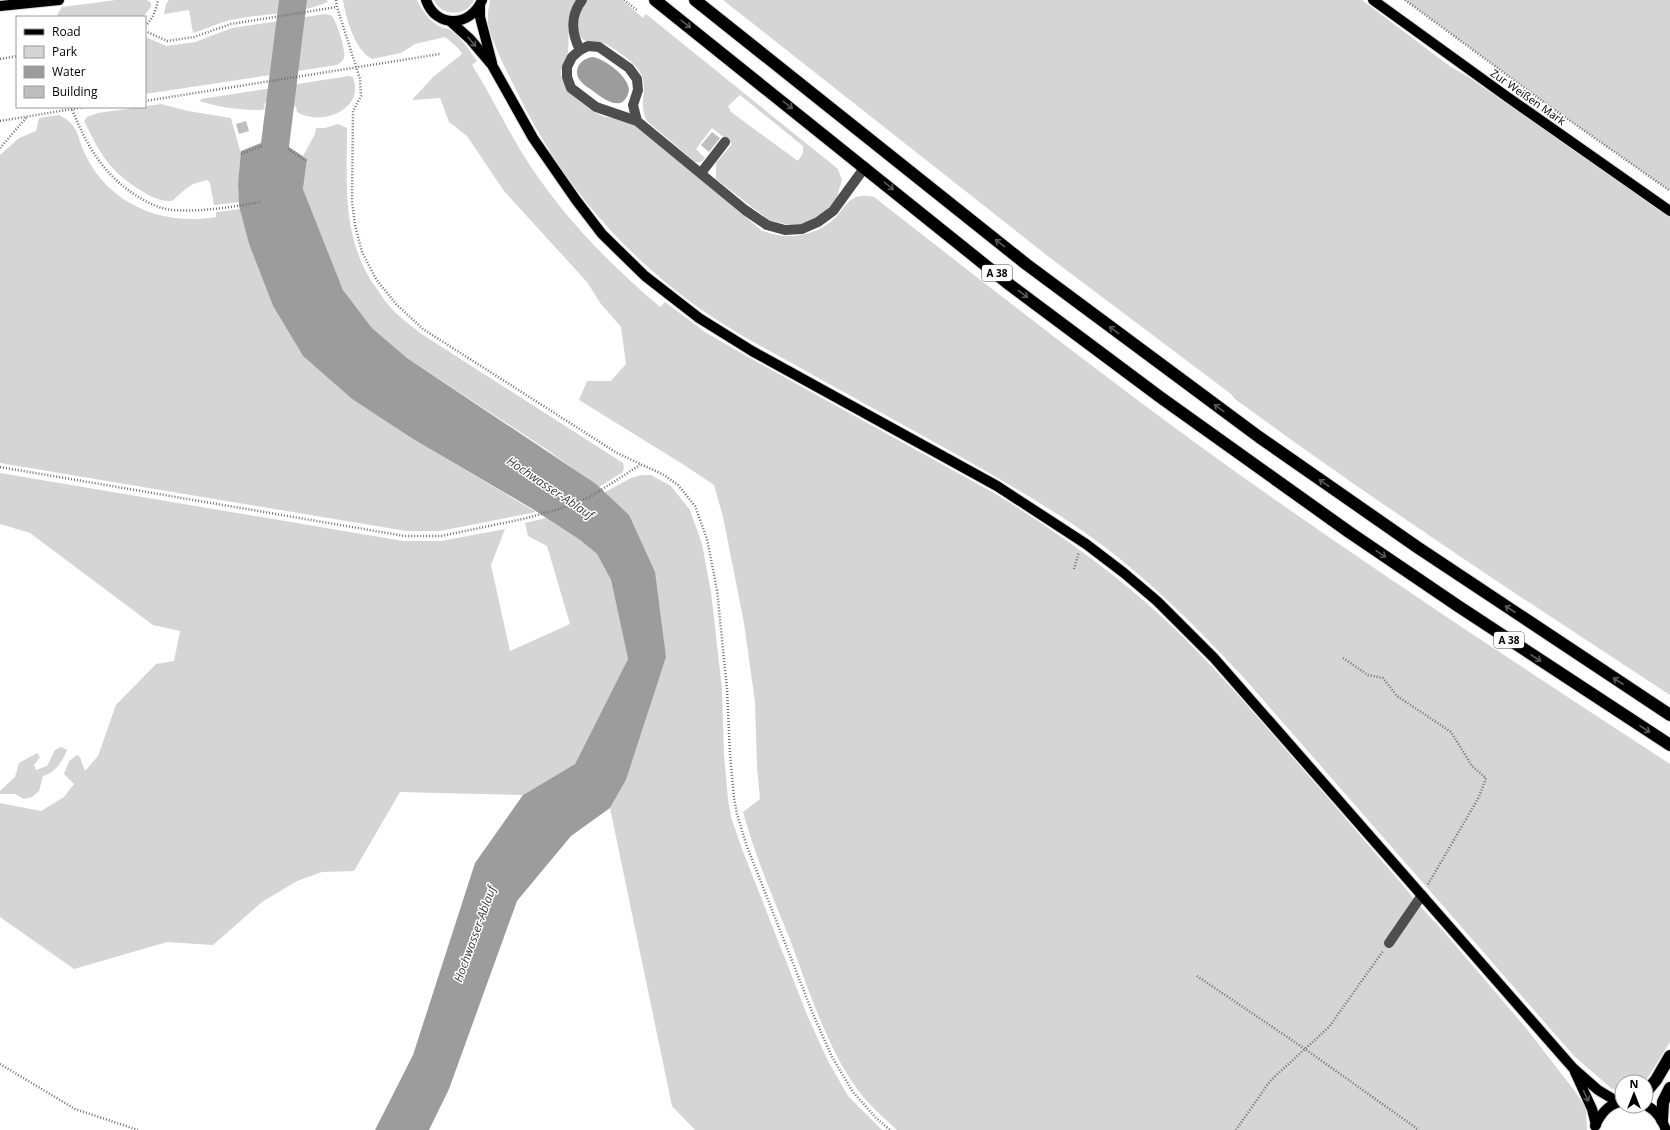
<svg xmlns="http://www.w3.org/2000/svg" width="1670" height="1130" font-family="'Open Sans',sans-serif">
<rect width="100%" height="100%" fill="#fff"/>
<g fill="#d5d5d5" fill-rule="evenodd">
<path d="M116 0H147L151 3V7L143 17H57L58 13 62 7Z"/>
<path d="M169 0H327L328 2C298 15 263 13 231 20 218 23 206 29 193 33L189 10 164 14 166 4Z"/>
<path d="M343 0H417C422 10 428 20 439 26 442 28 447 28 450 30 461 37 469 50 477 61L472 65C493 98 509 134 531 167 568 222 610 264 660 307L665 302 705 332 748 357 994 493C1049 527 1103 564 1151 607 1213 662 1266 728 1321 790 1348 821 1374 852 1401 883 1413 897 1424 912 1438 925L1526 1028 1574 1090 1586 1108 1587 1130H897C883 1117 868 1104 857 1089 827 1048 807 985 789 937 772 896 755 855 743 812L760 799 757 767 755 702 744 623 723 517 714 485 681 463 579 400 587 381H611L626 364 621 327 601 304 587 282 504 191 467 136 449 122 440 98 412 100 433 77 462 54 458 48 445 37 415 44 401 53 372 59C355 50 346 19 343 0Z"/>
<path d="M434 0H474C467 17 441 17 434 0Z"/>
<path d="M490 0H576C566 16 570 33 568 51 568 58 561 65 561 74 563 91 587 109 602 116 609 118 617 118 623 120 627 121 631 123 635 125L761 230C786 241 816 237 836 217 842 210 847 201 856 197 862 195 868 196 874 197 1006 300 1137 403 1274 499 1404 590 1537 677 1670 764V1042L1645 1082H1622V1091L1612 1089 1574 1056 1245 679C1191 621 1135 565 1068 521 989 470 904 426 822 380 770 351 716 324 670 286 607 235 556 171 520 98 511 79 490 41 488 21 487 14 489 7 490 0Z"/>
<path d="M587 0H622L643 18 646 14 838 169 842 180 837 197 826 211 815 219 801 224H785L769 220 716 179V163L732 144 712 128 696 149 705 158 701 162H695L647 121C637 103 649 90 641 74 636 63 615 48 603 43 597 41 591 43 586 41 570 35 581 9 587 0ZM740 95 803 146V153L798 161 731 112 728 106Z"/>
<path d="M723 0H1362L1451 67 1467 76 1670 217V695C1523 599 1377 503 1235 399L1231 394 1049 257Z"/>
<path d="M1405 0H1670V191L1549 106Z"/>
<path d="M325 14 331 15C337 21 346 50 344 58 343 61 340 63 337 65L145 94V37L167 46 195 42 232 28Z"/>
<path d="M349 76 353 77C355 83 356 90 354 96 346 117 314 123 297 112L296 107 293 105 266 102 264 105 265 108 262 110C241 110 220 108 200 101L201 99Z"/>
<path d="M161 104 188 111 231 118 241 154 238 184 239 202 214 205 210 183 207 180 193 184 183 191 172 201C160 202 150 196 140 190 108 170 100 153 84 121L87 117 98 113Z"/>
<path d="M59 115C80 126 76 135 85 154 109 205 163 226 216 217V212L240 209 249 244 273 306 303 356 352 399 413 439 536 512 440 531H406L0 463V155L19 138 36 131 39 118Z"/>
<path d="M338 124 347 128C347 187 341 242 379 292 383 298 387 304 392 309 400 318 411 325 420 333L623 463 624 467 623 472 599 487 546 449 407 358 372 328 343 290 303 189 307 159 303 156 315 134 316 128H325Z"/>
<path d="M0 473 403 541H441L505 529 491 565 510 651 570 624 547 546 528 536 525 523 546 518 580 540 597 554 611 580 628 659 575 764 523 795 400 792 354 871 322 872 297 881 262 902 213 945 167 942 74 969 0 917V803L41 811 64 797 74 784 64 774 69 761 77 755 80 757 85 771 98 756 116 705 156 664 174 661 180 631 153 625 30 533 0 524Z"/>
<path d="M641 475H651L671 486 690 510 702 544 711 592 722 689 724 754 728 799 731 817 742 849 808 1017 827 1059 848 1096 882 1130H695L672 1106 610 808 626 780 666 656 605 492 631 478Z"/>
<path d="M61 747 67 750C62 762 56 772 43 776L39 791 32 797 24 799 15 794H0V791L15 777 19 763 37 753 40 757 34 765 36 770 47 766 55 750Z"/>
</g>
<g fill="#9c9c9c">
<path d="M279 0H307L289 147 307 159 303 189 343 290 372 328 407 358 596 484 629 515 655 572 666 657 626 780 610 808 571 836 517 901 449 1089 429 1130H375L413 1055 475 863 523 795 575 764 628 659 611 580 597 554 580 540 531 508 413 439 352 399 303 356 273 306 249 244 239 206 238 184 241 151 261 143Z"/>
<path d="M593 57C605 59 629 77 629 90 624 114 605 100 593 91 589 88 582 84 579 79 573 68 582 58 593 57Z"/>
</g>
<g fill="#bebebe">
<path d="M246 121 249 131 239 134 236 124Z"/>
<path d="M712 132 720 138 709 152 701 145Z"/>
</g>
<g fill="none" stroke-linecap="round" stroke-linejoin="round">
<defs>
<g id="major">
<path d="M426 0C436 29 471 27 482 0"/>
<path d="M1373 0 1506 96 1670 211"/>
<path d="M0 6 59 0"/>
<path d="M480 7V17L492 63"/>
<path d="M450 21 470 39 492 65 533 138 576 200 602 234 645 276 699 318 752 351 997 486 1086 544 1124 573 1157 601 1214 658 1573 1068 1598 1090 1618 1102"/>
<path d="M1575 1072 1592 1109 1596 1125"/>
<path d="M1646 1105C1657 1111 1662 1119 1666 1130"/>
<path d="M1595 1126C1600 1115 1609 1103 1622 1102"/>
</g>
<g id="highway">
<path d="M655 0 1010 285 1160 397 1349 532 1458 606 1670 745"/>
<path d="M695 0 1026 264 1259 437 1417 547 1670 715"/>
<path d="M1646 1092 1656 1080 1670 1056"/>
<path d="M1662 1120 1663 1102 1670 1088"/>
</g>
</defs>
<use href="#major" stroke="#dbdbdb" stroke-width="12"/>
<use href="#highway" stroke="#dbdbdb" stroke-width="14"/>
<g stroke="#707070" stroke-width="2.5" stroke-dasharray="1 2" stroke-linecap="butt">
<path d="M336 0 337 7 360 79 361 96 353 111 352 201 355 225 362 252 376 279 396 304 423 329 617 453 664 475 678 485 695 506 707 539 717 590 727 689 730 754 734 798 737 814 746 844 813 1014 832 1057 853 1092 876 1118 890 1130"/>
<path d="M624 0 638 11"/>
<path d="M1405 0 1549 106 1670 191"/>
<path d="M145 26C153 19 156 10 158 0"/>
<path d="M145 31 167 41 194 37 231 24 337 7"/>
<path d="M0 59 17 56"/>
<path d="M145 101 440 54"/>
<path d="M71 107C86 144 102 174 137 196 148 203 160 209 173 210 203 212 232 207 261 202"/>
<path d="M0 121 84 107"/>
<path d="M0 148 27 117"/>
<path d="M288 149 306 161"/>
<path d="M241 154 262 146"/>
<path d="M0 467 405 536H441L523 519 559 509 590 497 640 465"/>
<path d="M1074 569 1079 552"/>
<path d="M1343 658 1368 675 1383 678 1397 696 1451 732 1472 766 1486 778 1479 797 1427 886"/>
<path d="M1197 976 1305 1049 1419 1130"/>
<path d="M0 1064 75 1109 138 1130"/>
<path d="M1236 1130 1270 1081 1329 1027 1383 951"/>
</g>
<g stroke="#4e4e4e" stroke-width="10">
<path d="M580 50C571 32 570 16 582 0"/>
<path d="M637 121 596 107 571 88 567 77V67L572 57 580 50 588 46 599 47 629 68 637 79 638 90 633 105 637 121 745 210 767 225 785 230 802 229 818 222 833 211 865 167"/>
<path d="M701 173 725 142"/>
<path d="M1389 943 1422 895"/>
</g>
<use href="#major" stroke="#000" stroke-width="10"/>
<use href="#highway" stroke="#000" stroke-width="12"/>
</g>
<defs><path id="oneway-shaft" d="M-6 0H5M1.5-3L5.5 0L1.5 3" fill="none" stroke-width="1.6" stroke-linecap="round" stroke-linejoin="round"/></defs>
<g stroke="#595959">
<use href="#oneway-shaft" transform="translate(686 24) rotate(38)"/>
<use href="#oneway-shaft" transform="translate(472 42) rotate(51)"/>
<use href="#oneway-shaft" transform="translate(788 105) rotate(38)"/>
<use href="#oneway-shaft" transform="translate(889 186) rotate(39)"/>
<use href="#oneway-shaft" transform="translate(1000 243) rotate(-141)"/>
<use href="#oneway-shaft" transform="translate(1023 294) rotate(37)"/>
<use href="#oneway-shaft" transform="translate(1114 330) rotate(-143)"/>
<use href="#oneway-shaft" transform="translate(1219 408) rotate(-144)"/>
<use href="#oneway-shaft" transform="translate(1324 483) rotate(-145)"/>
<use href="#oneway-shaft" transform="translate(1381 554) rotate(34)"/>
<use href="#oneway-shaft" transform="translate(1510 609) rotate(-147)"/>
<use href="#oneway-shaft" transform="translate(1536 658) rotate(33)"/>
<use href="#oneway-shaft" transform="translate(1618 681) rotate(-147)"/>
<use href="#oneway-shaft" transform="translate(1645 729) rotate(33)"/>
<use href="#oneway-shaft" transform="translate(1586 1096) rotate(65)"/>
</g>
<g text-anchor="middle" stroke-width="3" stroke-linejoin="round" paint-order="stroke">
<g fill="#fff" stroke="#4c4c4c" stroke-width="1">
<rect x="982" y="265" width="30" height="16" rx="3"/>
<rect x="1494" y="632" width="30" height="16" rx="3"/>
</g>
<g font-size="10" font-weight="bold" fill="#000">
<text x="997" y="277">A 38</text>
<text x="1509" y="644">A 38</text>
</g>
<g font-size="11" fill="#000" stroke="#fff">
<text transform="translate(1528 97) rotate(35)" y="4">Zur Weißen Mark</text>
</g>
<g font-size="12" font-style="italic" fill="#3d3d3d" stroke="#fff">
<text transform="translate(550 488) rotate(34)" y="4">Hochwasser-Ablauf</text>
<text transform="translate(475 934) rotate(-70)" y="4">Hochwasser-Ablauf</text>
</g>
</g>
<rect x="16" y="16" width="130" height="92" fill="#ffffff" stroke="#999999"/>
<rect x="24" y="29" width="20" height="6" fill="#000000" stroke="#999999"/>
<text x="52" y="36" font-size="12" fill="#000000">Road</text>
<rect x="24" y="46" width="20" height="12" fill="#d5d5d5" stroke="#999999"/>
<text x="52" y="56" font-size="12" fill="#000000">Park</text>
<rect x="24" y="66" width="20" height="12" fill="#9c9c9c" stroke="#999999"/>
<text x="52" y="76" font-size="12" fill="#000000">Water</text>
<rect x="24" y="86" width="20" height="12" fill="#bebebe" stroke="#999999"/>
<text x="52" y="96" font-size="12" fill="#000000">Building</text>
<g transform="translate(1634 1094)"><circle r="19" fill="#ffffff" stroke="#999999"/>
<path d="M0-3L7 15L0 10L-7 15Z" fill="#000000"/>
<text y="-6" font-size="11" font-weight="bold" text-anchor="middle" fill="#000000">N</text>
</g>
</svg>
